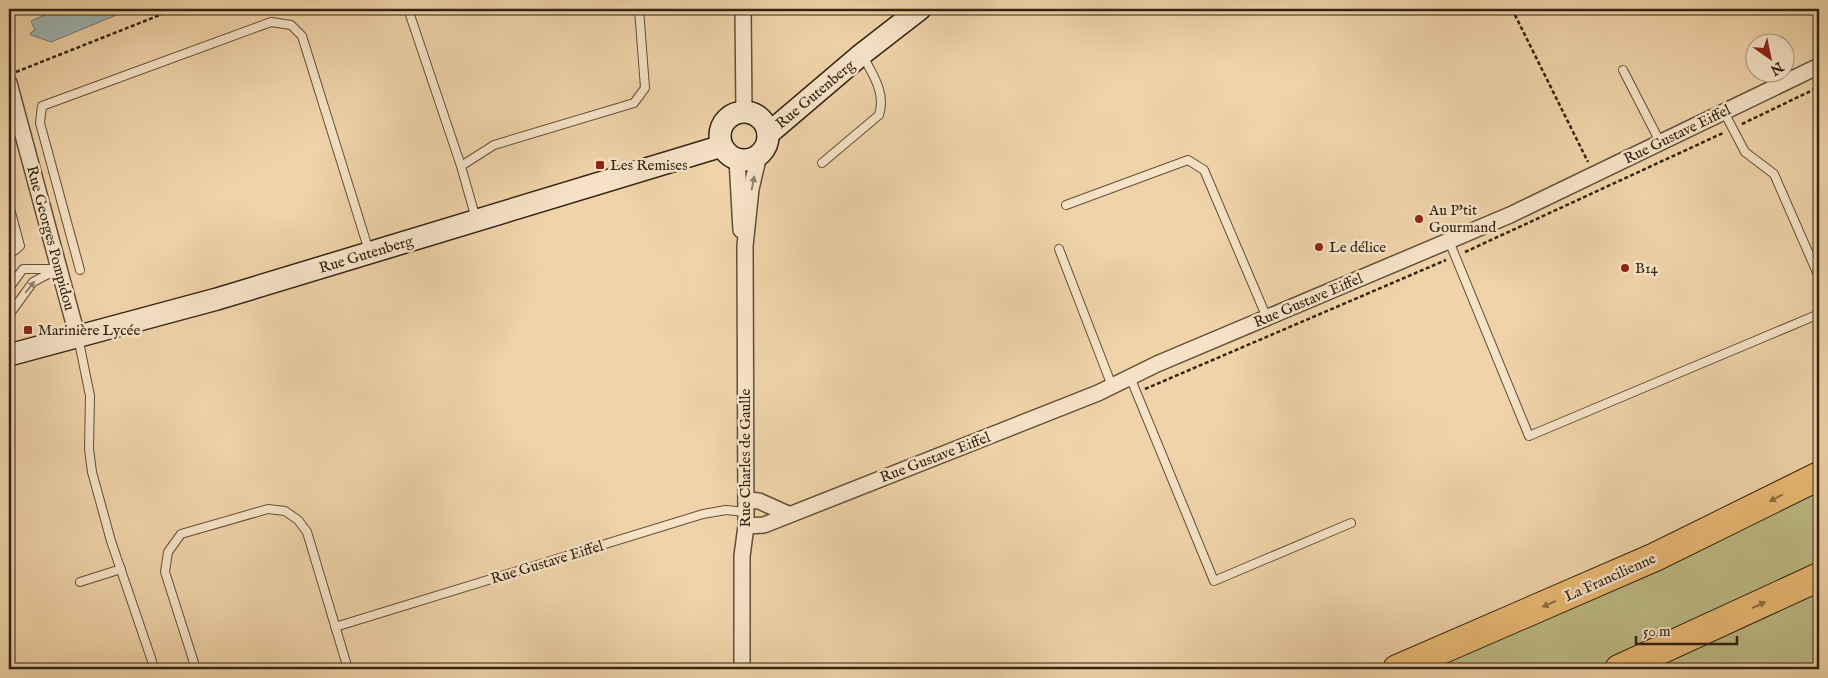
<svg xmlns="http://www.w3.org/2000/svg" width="1828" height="678" font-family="'IM FELL English',serif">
<rect width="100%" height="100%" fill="#f0d3a9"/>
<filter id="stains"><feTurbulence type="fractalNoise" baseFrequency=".004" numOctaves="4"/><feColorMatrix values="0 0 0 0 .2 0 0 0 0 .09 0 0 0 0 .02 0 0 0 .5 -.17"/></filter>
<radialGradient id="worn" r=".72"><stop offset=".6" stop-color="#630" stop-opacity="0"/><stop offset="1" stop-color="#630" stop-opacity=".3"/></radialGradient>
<g fill="#bdbb86" stroke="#786f4c">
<path d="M1819 486V569L1600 669H1417Z"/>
<path d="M1819 590V669H1651Z"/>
</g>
<path fill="#9fb5b4" stroke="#747b73" d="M58 9H131L51 42 31 35 30 33 35 30 31 21Z"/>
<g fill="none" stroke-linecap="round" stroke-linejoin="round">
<defs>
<g id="lane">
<path d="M408 9 461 166 476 219"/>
<path d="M1623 70 1660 142"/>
<path d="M1724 112 1745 152 1774 174 1819 277"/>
<path d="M822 163 879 115C886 93 873 75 863 56"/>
<path d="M461 166 494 145 634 103 645 88 639 9"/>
<path d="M9 205 20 246 9 255"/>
<path d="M1066 205 1188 160 1204 170 1267 318"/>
<path d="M1449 241 1529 436 1819 314"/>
<path d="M1059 249 1112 386"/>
<path d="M80 270 40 123 42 106 271 22 291 25 302 36 369 251"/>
<path d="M9 288 23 269H56"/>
<path d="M9 315 33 282 58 269"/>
<path d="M78 337 90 396 89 449 92 472 111 541 152 661"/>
<path d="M1130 377 1214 581 1351 523"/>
<path d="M80 582 121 569"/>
<path d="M335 627 703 514 726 510 746 512"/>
<path d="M196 669 165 572 168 552 181 534 268 509 285 511 298 520 307 532 348 669"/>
</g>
<g id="street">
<path d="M743 9 744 112"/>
<path d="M9 83 77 335"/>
<path d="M737 159 741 230"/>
<path d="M746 500 759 501 788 514"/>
<path d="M746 526 764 525 1098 393 1157 364 1510 215 1819 66"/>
<path d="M742 669V556L746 526 745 246 751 189 759 155"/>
</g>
<g id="secondary">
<circle cx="744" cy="136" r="24"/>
<path d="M768 134 862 54 920 9"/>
<path d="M9 355 217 299 722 146"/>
</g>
<g id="highway">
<path d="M1397 669 1655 557 1819 476"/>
<path d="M1619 669 1819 577"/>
</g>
</defs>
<use href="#lane" stroke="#624f38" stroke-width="10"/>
<use href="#street" stroke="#624f38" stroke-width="18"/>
<use href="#secondary" stroke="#332312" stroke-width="24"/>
<use href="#highway" stroke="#332312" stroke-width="30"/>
<g stroke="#332312" stroke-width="2.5" stroke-dasharray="4 2.5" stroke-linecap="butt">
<path d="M1512 9 1588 162"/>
<path d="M16 72 175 9"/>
<path d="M1742 124 1819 87"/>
<path d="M1465 252 1723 133"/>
<path d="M1145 389 1446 260"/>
<path d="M1804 669 1819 662"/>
</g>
<use href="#lane" stroke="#f5e2c7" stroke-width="8"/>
<use href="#street" stroke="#f5e2c7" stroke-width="15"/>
<use href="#secondary" stroke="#f5e2c7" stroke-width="21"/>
<use href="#highway" stroke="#e8ba74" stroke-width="28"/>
</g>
<defs><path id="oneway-solid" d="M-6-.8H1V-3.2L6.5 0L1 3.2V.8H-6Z" transform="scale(1.25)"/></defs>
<g fill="#94826c">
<use href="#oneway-solid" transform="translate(753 183) rotate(-79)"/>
<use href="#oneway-solid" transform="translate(30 287) rotate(-51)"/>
</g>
<g fill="#8e6e43">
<use href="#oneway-solid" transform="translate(1776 498) rotate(153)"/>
<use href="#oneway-solid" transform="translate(1549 604) rotate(156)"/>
<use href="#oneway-solid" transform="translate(1759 605) rotate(-25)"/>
</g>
<g fill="#8f2418" stroke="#f5e2c7" stroke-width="2">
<rect x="595" y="160" width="10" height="10" rx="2.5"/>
<circle cx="1419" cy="219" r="5"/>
<circle cx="1319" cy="247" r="5"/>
<circle cx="1625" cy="268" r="5"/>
<rect x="23" y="325" width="10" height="10" rx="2.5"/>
</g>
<g text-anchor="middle" stroke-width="5" stroke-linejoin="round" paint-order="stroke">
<g font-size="15" fill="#332312" stroke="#f5e2c7">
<text transform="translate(815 94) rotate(-40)" y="5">Rue Gutenberg</text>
<text transform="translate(1677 134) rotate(-26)" y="5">Rue Gustave Eiffel</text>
<text transform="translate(51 238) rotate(75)" y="5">Rue Georges Pompidou</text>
<text transform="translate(366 254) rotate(-17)" y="5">Rue Gutenberg</text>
<text transform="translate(1308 300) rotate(-23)" y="5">Rue Gustave Eiffel</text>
<text transform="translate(935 457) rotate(-21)" y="5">Rue Gustave Eiffel</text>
<text transform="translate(745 458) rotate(-90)" y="5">Rue Charles de Gaulle</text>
<text transform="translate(547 562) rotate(-17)" y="5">Rue Gustave Eiffel</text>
<text transform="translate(1610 577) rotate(-24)" y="5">La Francilienne</text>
</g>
<g font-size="15" fill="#332312" stroke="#f5e2c7" text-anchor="start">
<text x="610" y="170">Les Remises</text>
<text x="1429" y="215">Au P'tit<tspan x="1429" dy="17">Gourmand</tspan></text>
<text x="1329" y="252">Le délice</text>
<text x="1635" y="273">B14</text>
<text x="38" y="335">Marinière Lycée</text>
</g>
</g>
<rect width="1828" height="678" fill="none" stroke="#f0d3a9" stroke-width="30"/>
<rect x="10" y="10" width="1808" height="658" fill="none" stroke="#332312" stroke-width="2.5"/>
<rect x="15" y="15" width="1798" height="648" fill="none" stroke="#332312"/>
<g transform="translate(1770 58) rotate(147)"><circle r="24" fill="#f5e2c7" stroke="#a7967f"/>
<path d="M0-4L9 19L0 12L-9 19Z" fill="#8f2418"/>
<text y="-8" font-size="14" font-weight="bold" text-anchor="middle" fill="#332312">N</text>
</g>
<path d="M1636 636v8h101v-8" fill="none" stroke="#332312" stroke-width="2.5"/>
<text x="1643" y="636" font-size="15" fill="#332312" stroke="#f5e2c7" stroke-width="4" paint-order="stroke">50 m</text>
<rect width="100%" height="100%" filter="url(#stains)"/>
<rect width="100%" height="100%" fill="url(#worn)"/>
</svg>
